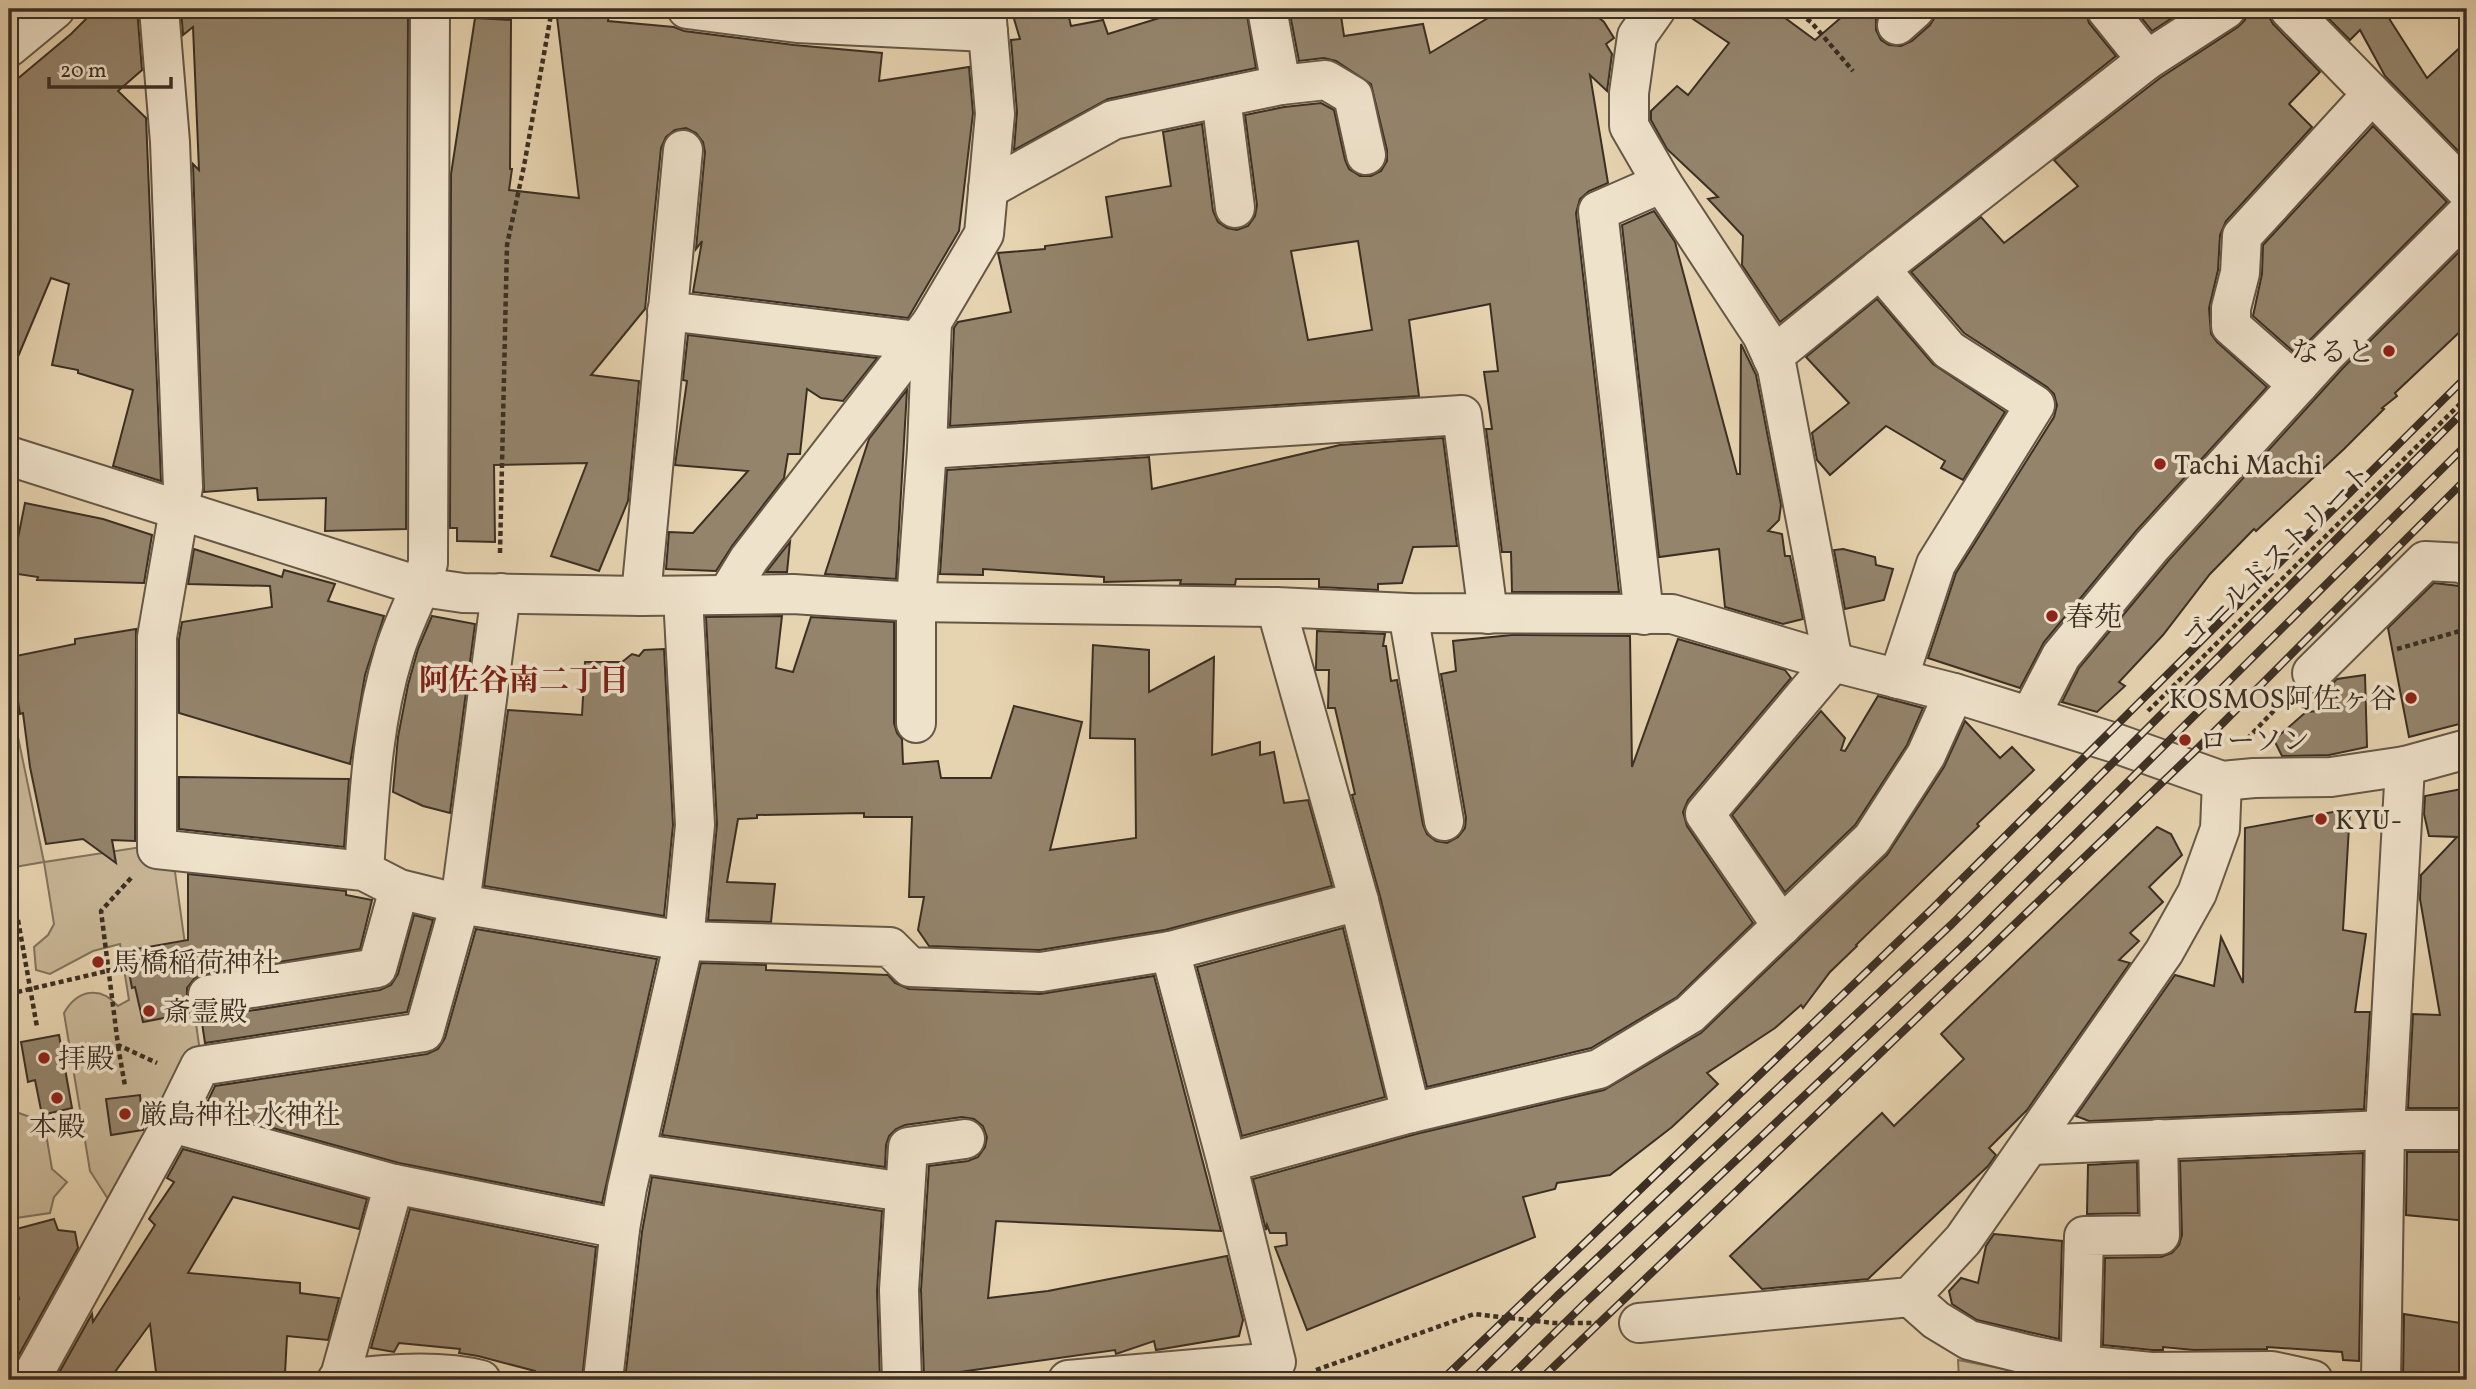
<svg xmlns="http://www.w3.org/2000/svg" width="2476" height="1389" font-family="Vollkorn,'Noto Serif JP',serif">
<rect width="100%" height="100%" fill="#e6d3af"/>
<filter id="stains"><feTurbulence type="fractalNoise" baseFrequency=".00286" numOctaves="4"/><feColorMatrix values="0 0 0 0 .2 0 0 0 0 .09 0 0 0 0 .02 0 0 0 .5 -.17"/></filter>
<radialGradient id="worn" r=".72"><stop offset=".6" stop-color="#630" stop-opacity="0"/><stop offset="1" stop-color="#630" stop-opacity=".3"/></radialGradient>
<g fill="#c9b797" stroke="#82735e" stroke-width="2">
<path d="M9 694 44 862 148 846 175 872 200 1052 110 1202 90 1171 64 1013C77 990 100 985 118 1006L129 1000 120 944 93 951 50 974 36 970 34 947 48 935 54 924 44 862 9 868Z"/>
<path d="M9 1078 16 1112 44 1122 52 1169 67 1182 54 1197 50 1213 9 1219Z"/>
<path d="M1958 1360 2061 1380H1959Z"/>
</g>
<g fill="#94846c" stroke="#3b2f24" stroke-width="2" fill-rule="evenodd">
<path d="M96 9H137L142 70 118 91 146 118 161 481 113 466 133 390 78 373V370L52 365 69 284 51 278 9 378V86L71 34Z"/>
<path d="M181 9H408L406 529 325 531 326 498 258 500 257 488 204 492 193 164 199 170 193 27 183 35Z"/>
<path d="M556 9H610L608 21 674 27 684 31 794 45 882 53 879 81 969 67 973 113 959 231 908 318 693 292 702 241 696 249 705 152 703 142 696 133 686 128 675 130 666 137 661 148 645 309 591 375 639 381 628 501 599 571 551 556 587 463 494 465 495 542 457 541V528H450L451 174 475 18 511 20 510 169H512L509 190 579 198Z"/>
<path d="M1011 9H1067L1071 26 1103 20 1108 34 1188 9H1207L1209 14 1246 9 1256 68 1108 99 1014 150 1017 112 1011 40 1020 39Z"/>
<path d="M1289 9H1340L1344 36 1423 24 1430 53 1503 9H1588L1604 22 1614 38 1606 44 1612 54 1607 91 1590 75 1608 183 1589 191 1580 199 1576 213 1619 592H1512L1511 552H1502L1486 429H1492L1484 372 1498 371 1490 304 1409 320 1419 396 950 426 954 328 958 322 1011 312 998 253 1045 249V246L1112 237 1106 197 1171 186 1163 132 1202 124 1213 211 1218 222 1227 228 1237 230 1248 226 1255 216 1257 205 1245 115 1284 107 1321 103 1334 110 1345 160 1349 169 1360 176H1371L1381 171 1387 161V150L1371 84 1336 61 1324 58 1299 61ZM1358 241 1372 330 1308 340 1291 251Z"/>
<path d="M1678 9H1773L1815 40 1851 9H1882L1876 19V30L1881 40 1889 45 1901 46 1912 41 1930 25 1935 17 1936 9H2085L2089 23 2116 56 1780 322 1742 265 1743 236 1708 199 1718 197 1667 149 1651 120V111L1677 86 1688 95 1729 43Z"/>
<path d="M2134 9H2186L2152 31Z"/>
<path d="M2248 9H2268V15L2273 24 2320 72 2289 104 2312 127 2226 221 2220 235 2218 270 2209 308 2211 334 2217 342 2267 387 2136 531 2044 642 2020 688 1928 658 1956 573 2054 417 2057 405 2054 394 2047 387 1964 333 1911 272 1981 217 2004 243 2078 186 2054 160 2160 78 2238 27 2245 20Z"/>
<path d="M2319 9H2383L2427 78 2467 41V160L2385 76 2360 30 2350 40Z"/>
<path d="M2373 126 2447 202 2296 354 2253 316 2262 274 2263 245Z"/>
<path d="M1654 211 1675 242 1737 474H1740L1741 344 1756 375 1781 505 1779 520 1768 531 1782 534 1785 556H1790L1803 619 1783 624 1725 607 1719 549 1659 557 1622 225Z"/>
<path d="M2467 244V325L2395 393 2397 396 2382 408 2384 409 2344 449 2256 531 2254 529 2210 574 2163 635 2119 682 2125 686 2097 712 2062 702 2079 668 2169 560 2343 368Z"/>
<path d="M1877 299 1933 364 2005 412 1963 480 1941 468 1945 461 1886 426 1830 475 1817 460 1812 433 1849 403 1806 357Z"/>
<path d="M688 335 877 358 843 401 821 398 807 389 800 454H788L784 478 732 546 716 571 666 569 669 532 693 533 748 471 675 465 687 381 683 380Z"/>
<path d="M907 390 896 579 825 574 869 439Z"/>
<path d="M1443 438 1457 546 1413 547 1402 583 1378 584V590L1319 587V579H1236L1235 585 1180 584 1181 580 1104 582V577L983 569V575L940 574 947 470 1149 457 1152 489 1340 445Z"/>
<path d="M25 503 103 519 152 535 144 583 37 580 38 577 11 573Z"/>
<path d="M790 542 787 572H766L767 571Z"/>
<path d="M194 549 282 577 284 570 335 584 328 601 384 616 365 675 350 764 179 713V639L182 622 272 607 270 586 188 584Z"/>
<path d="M1843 549 1875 557 1876 565 1893 569 1884 600 1845 609 1834 550Z"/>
<path d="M2434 583 2467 587V722L2409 737 2388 628Z"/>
<path d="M432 616 475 624 450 813 423 806 393 792 398 737 408 685 418 649Z"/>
<path d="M782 616 776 668 793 672 811 617 894 622V723L897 733 902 739 903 764 938 761 941 778H991L1014 706 1082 722 1050 850 1136 838 1135 739 1090 738 1093 645 1149 650V692L1214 657 1212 755 1260 742V755L1274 752 1284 803 1308 800 1332 886 1165 930 1040 950 929 946 918 930 924 897H909L912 817H864V813L757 815V818L738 819 727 882 775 884 771 922 708 920 717 824 706 617Z"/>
<path d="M136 629 135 841 112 840 116 863 83 839 46 844 30 767 23 713 20 714 11 657 75 644V639Z"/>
<path d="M1317 631 1385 634 1383 646H1386L1391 681 1397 680 1423 825 1427 834 1436 841 1447 843 1458 837 1465 828 1466 818 1441 674 1456 671 1453 641 1512 635 1630 636 1632 767 1678 639 1785 670 1791 678 1688 800 1683 812 1687 826 1753 923 1677 997 1591 1048 1427 1087 1380 896 1352 795 1355 794 1335 708H1328L1329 670H1316V668Z"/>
<path d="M664 649 673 825 664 916 484 886 508 710 582 715 585 662H622L632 654 639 656 644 650Z"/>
<path d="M2365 675 2367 747 2329 755 2282 756 2274 740 2306 712 2330 710 2325 694 2334 687V682L2337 679Z"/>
<path d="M1878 696 1923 708 1907 745 1855 825 1785 892 1732 815 1821 711 1845 738 1841 750 1845 751Z"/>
<path d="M1965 721 2000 758 2012 747 2034 770 1977 824 1979 826 1856 945 1857 946 1830 972 1803 1008 1801 1005 1775 1028 1707 1073 1718 1084 1672 1127 1610 1175 1557 1183 1555 1189 1523 1197 1535 1237 1307 1330 1275 1247 1287 1245 1286 1233H1270L1267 1225 1266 1230 1253 1179 1416 1134 1604 1090 1701 1033 1887 855 1944 767Z"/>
<path d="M179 777 349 779 344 847 179 829Z"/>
<path d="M2467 788V1108H2408L2413 1014 2440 1015 2420 899 2421 875 2457 837 2429 836 2424 814 2425 796Z"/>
<path d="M2350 809 2343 930 2366 934 2355 1012H2370L2364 1109 2089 1121 2076 1116 2175 975 2214 986 2221 937 2243 983 2245 828Z"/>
<path d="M2157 827 2171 834 2182 855 2149 887 2163 902 2130 933 2139 941 2119 960 2130 963 2027 1110 1989 1148 1996 1155 1988 1166 1868 1279 1762 1289 1730 1256 1882 1113 1894 1126 1964 1059 1941 1034Z"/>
<path d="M188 874 346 891V895L372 900 360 949 204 974 194 979 187 988V999L195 1012 143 1022 135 987 132 988 125 951 188 940Z"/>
<path d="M414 915 433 920 407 1012 205 1043 201 1016 211 1017 380 990 391 985 398 974Z"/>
<path d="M1343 928 1385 1097 1242 1136 1197 967Z"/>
<path d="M476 929 657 959 602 1203 399 1163 204 1109 215 1086 427 1054 438 1049 445 1038Z"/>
<path d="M701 963 766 965V970L888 975 895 983 909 989 1040 994 1154 976 1221 1231 996 1221 988 1298 1048 1291 1227 1256 1243 1320 1239 1336 1156 1350 1154 1341 1116 1354 1115 1350 924 1377 921 1290 929 1166 968 1161 978 1157 985 1147 987 1137 983 1126 974 1119 962 1117 905 1125 896 1129 889 1136 886 1145 885 1167 662 1135Z"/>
<path d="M59 1035 72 1108 42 1115 35 1080 28 1082 21 1042Z"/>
<path d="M140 1095 143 1130 111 1135 106 1099Z"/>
<path d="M183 1149 367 1199 359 1229 233 1197 188 1273 300 1283V1293L339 1298 328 1340 287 1336 285 1374 235 1373V1380H157L150 1324 109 1380H55L92 1314 93 1322 155 1225 149 1219 174 1182 167 1178Z"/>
<path d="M2407 1152H2467V1221L2406 1215Z"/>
<path d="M2363 1153 2359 1361 2343 1360 2342 1352 2267 1347V1349L2194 1350 2163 1347V1350H2152L2103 1345 2105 1258 2161 1257 2172 1253 2179 1245 2182 1235 2180 1161Z"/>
<path d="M2137 1162 2138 1213 2087 1214 2088 1165Z"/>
<path d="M652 1177 882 1211 877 1291 880 1380H625L642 1232Z"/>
<path d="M410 1209 596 1247 582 1380H533L535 1371 478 1356 459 1353 460 1349 399 1343 394 1352 371 1348Z"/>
<path d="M54 1219 58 1230 75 1232 78 1248 11 1369H9V1302L19 1299 9 1258V1231Z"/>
<path d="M1994 1234 2062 1241 2059 1339 1977 1320 1952 1304 1949 1291 1961 1278 1978 1283 1986 1246Z"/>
<path d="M2404 1314 2467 1324V1380L2403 1379Z"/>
</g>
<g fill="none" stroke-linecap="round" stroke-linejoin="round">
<defs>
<g id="minor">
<path d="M159 9 170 142 183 487 157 637V849L364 871 399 889 460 904 684 941 890 947 910 967 1041 972 1170 951 1359 901"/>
<path d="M687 9 797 23 988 32"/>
<path d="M1656 9 1637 36 1629 93V126L1662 183 1762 335 1777 368 1833 662 1705 814 1782 926"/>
<path d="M2106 9 2147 60"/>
<path d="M2289 9 2467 191"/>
<path d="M1897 25 1915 9"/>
<path d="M9 47 55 9"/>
<path d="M1281 85 1326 80 1353 96 1366 155"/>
<path d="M1221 98 1235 208"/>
<path d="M988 189 1113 120 1281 85 1267 9"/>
<path d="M1880 269 1949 350 2035 405 1936 564 1898 679"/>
<path d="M667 311 918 341"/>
<path d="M932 322 927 449 1462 415 1488 614"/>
<path d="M1772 357 1880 269 2147 60 2226 9"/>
<path d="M2298 385 2231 326V308L2240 273 2242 236 2372 94"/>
<path d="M9 456 422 587 463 593 641 596 793 594 916 602 1276 607 1408 613 1672 614 1833 662 1954 693 2115 743 2222 781 2254 778 2331 777 2405 766 2467 749"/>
<path d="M727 595 749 559 932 322 984 234 995 114 986 9"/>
<path d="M641 596 683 150"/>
<path d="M1276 607 1359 901 1411 1113"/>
<path d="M1408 613 1444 821"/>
<path d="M1644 615 1598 211 1662 183"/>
<path d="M2312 673 2425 561 2464 563 2467 566"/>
<path d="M2030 716 2061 656 2152 546 2327 353 2467 213"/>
<path d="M916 723V602L927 449"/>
<path d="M364 871C369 798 372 724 394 653 403 622 420 594 428 563L430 9"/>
<path d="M208 995 377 968 399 889"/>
<path d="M172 1123 394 1184 620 1229"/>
<path d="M2032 1145 2385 1130H2467"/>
<path d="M636 1153 905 1192"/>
<path d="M1227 1163 1411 1113 1599 1069 1690 1014 1872 839 1926 755 1954 693"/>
<path d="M1910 1297 1936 1320 1969 1340 2034 1356 2080 1365 2151 1372 2272 1371 2313 1380"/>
<path d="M1639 1323 1910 1297 1963 1240 2164 952 2197 893 2220 829 2222 781"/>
<path d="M30 1380 172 1123 200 1066 424 1032 460 904 501 593"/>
<path d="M337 1380C380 1374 439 1369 481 1380"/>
<path d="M339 1380 394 1184"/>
<path d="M603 1380 620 1229 627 1188 684 941 695 825 683 596"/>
<path d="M902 1380 899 1290 908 1147 965 1139"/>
<path d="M1068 1380 1276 1362 1227 1163 1170 951"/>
<path d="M2080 1380 2084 1236 2160 1235 2158 1139"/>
<path d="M2381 1380 2385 1130 2405 766"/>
</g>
</defs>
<use href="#minor" stroke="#665847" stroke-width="42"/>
<g stroke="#3b2f24" stroke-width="4.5" stroke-dasharray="5 3.5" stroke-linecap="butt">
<path d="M1793 9 1811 22 1853 71"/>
<path d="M500 553 507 245 524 166 552 9"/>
<path d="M2397 649 2467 629"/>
<path d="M2148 711 2467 397"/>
<path d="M2247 739 2284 700"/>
<path d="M9 874 13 894"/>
<path d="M131 878 101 911 118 1045 157 1063"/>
<path d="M18 920 37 1027"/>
<path d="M9 994 107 971"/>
<path d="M118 1046 125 1086"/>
<path d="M1316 1370 1474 1314 1554 1323H1602"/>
</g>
<use href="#minor" stroke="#efe2cb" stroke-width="38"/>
<defs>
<g id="rail">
<path d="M1442 1380 1933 908 2467 376"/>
<path d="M1472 1380 1557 1296 1952 924 2467 408"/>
<path d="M1507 1380 1584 1304 1969 940 2467 444"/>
<path d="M1540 1380 2195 751 2467 478"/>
</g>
</defs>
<use href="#rail" stroke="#3b2f24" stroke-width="8"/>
<use href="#rail" stroke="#efe2cb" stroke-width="5" stroke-dasharray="16" stroke-linecap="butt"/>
</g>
<g fill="#8f2418" stroke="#efe2cb" stroke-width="2.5">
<circle cx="2389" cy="351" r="7"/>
<circle cx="2160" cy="464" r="7"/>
<circle cx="2052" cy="616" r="7"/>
<circle cx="2411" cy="698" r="7"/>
<circle cx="2185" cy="740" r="7"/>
<circle cx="2321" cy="819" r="7"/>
<circle cx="98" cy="962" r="7"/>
<circle cx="149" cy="1011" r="7"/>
<circle cx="44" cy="1058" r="7"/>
<circle cx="57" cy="1098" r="7"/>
<circle cx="125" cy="1114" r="7"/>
</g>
<g text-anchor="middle" stroke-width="7" stroke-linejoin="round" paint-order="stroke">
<g font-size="28" fill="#3b2f24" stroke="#efe2cb" text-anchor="start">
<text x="2375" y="361" text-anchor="end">なると</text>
<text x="2174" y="474">Tachi Machi</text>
<text x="2066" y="626">春苑</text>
<text x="2397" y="708" text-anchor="end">KOSMOS阿佐ヶ谷</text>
<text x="2199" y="750">ローソン</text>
<text x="2335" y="829">KYU-</text>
<text x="112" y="972">馬橋稲荷神社</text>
<text x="163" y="1021">斎霊殿</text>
<text x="58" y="1068">拝殿</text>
<text x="139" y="1124">厳島神社 水神社</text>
<text x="57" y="1136" text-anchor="middle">本殿</text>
</g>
<g font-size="28" fill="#3b2f24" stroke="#efe2cb">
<text transform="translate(2276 555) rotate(-44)" y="10">ゴールドストリート</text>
</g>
<g font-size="30" font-weight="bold" fill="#7a1f14" stroke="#efe2cb">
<text x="524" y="690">阿佐谷南二丁目</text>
</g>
</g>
<rect width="2476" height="1389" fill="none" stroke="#e6d3af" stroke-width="35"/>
<rect x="10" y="10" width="2455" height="1368" fill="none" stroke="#3b2f24" stroke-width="3.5"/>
<rect x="18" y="18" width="2441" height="1354" fill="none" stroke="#3b2f24" stroke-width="2"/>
<path d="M49 77v10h122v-10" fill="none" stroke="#3b2f24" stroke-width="3.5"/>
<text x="60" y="77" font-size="21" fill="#3b2f24" stroke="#efe2cb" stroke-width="5" paint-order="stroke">20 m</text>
<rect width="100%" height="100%" filter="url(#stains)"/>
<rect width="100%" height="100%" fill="url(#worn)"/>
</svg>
